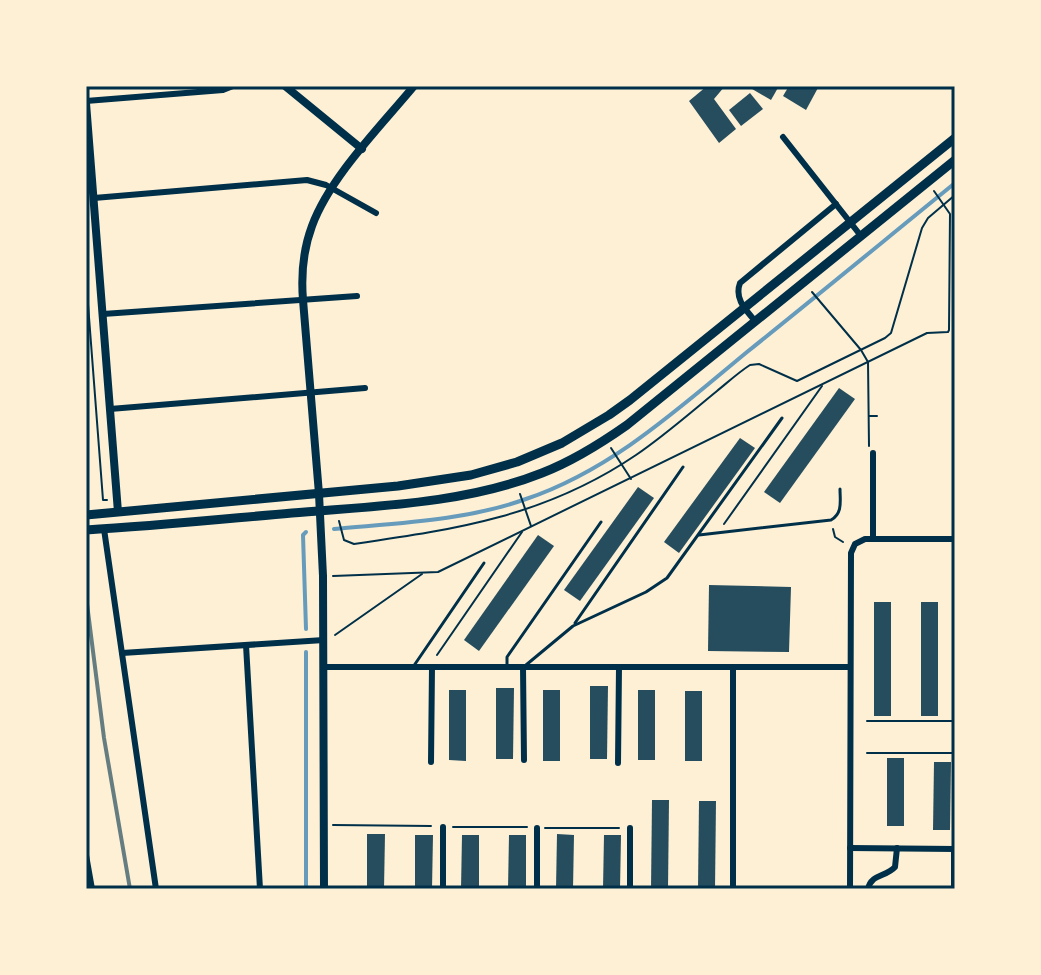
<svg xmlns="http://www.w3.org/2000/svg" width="1041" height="975" font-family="'Source Sans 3',sans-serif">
<rect width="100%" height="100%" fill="#fdf0d5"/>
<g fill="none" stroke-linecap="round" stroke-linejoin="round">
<g stroke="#669bbc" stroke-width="4">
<path d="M334 529C399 523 464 521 526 499 612 470 679 408 747 352 817 296 886 239 955 183"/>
<path d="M306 532 303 535 306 629"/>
<path d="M306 889V652"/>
</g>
</g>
<g fill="#264d5e">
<path d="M707 86H725L714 99 736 129 719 143 689 101Z"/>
<path d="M747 86H779L771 100Z"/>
<path d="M789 86H819L806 110 783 96Z"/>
<path d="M750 93 763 109 741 126 729 110Z"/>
<path d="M839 388 855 399 780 503 764 492Z"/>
<path d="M740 438 755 448 679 553 664 542Z"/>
<path d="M638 487 654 498 580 601 564 590Z"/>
<path d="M538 535 554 546 479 651 464 640Z"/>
<path d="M709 585 791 587 789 652 708 651Z"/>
<rect x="874" y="602" width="17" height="114"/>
<rect x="921" y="602" width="17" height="114"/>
<path d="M590 686H608L607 759H590Z"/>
<path d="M496 688H514L513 759H496Z"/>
<path d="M449 690H466V761L449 760Z"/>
<rect x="543" y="690" width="17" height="71"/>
<rect x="638" y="690" width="17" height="70"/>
<rect x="685" y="691" width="17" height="70"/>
<rect x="887" y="758" width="17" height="68"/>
<path d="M934 762H951L950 830H933Z"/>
<path d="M652 800H669L668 889H651Z"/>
<path d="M699 801H716L715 889H698Z"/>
<path d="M367 834H385L384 889H367Z"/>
<path d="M557 834 574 835 573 889H556Z"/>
<path d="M415 835H433L432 889H415Z"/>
<path d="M462 835H479V889H461Z"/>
<path d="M509 835H526V889H508Z"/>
<path d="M604 835H621L620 889H603Z"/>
</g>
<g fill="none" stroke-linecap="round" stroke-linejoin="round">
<g stroke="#003049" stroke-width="2">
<path d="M86 278 103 500H107"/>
<path d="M812 292 861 350 868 362 869 446"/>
<path d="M869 416H877"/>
<path d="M611 448 631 479"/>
<path d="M520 494 531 526"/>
<path d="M339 521 344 540 354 544C458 529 546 516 636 455 664 436 690 413 717 391 728 382 739 372 750 365L759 364 797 381 885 338 891 333 922 228 928 218 955 195"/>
<path d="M724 524 822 386"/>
<path d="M833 529 835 537 843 542"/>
<path d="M953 548V753"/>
<path d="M333 576 438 572 927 333 948 332 949 330 950 214 934 191"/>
<path d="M335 635 422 574"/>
<path d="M437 655 522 532"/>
<path d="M867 721H952"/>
<path d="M867 753H955"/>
<path d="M333 825 431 826"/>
<path d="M453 827H527"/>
<path d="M545 828H619"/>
</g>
<g stroke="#003049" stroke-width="3">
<path d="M699 535 831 520C843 513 840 501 840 489"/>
<path d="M575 623 683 467"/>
<path d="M526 665 573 626 646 592 667 578 782 418"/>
<path d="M413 667 484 563"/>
<path d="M507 667V657L601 522"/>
</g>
<g stroke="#003049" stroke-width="6">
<path d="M86 101 223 90 233 86"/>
<path d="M783 137 861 236"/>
<path d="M94 198 307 180 326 185 376 213"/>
<path d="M103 314 357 296"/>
<path d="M756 322C746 310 734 299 740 283L836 204"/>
<path d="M110 409 365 388"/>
<path d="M104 529 156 889"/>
<path d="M873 539V453"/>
<path d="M246 645 260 889"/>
<path d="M122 653 324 640"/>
<path d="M324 667H850"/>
<path d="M523 667 524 760"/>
<path d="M431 762 432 667"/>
<path d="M618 763 619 667"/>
<path d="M537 828V889"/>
<path d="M850 848 955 849"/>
<path d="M954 849V889"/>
<path d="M86 855 92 889"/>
<path d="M443 889V827"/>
<path d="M630 889V828"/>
<path d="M733 889V667"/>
<path d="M850 889 851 553 855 544 865 539H955"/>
<path d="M868 889C871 874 886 877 895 867L897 848"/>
</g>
<g stroke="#003049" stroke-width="8">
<path d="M285 86 362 149"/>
<path d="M86 103 118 512"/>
<path d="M324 889 323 576 319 494 303 300C301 275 303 250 312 226 330 177 380 127 414 86"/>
</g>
<g stroke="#003049" stroke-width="9">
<path d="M86 515 398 486 471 475 517 462 562 443 609 415 630 400 955 138"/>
<path d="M86 530C155 526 223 519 292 513 375 506 464 504 542 473 573 461 600 444 627 425L955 160"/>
</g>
<path stroke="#657d81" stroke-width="4" d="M86 596 104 738 130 889"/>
</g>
<rect width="1041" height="975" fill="none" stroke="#fdf0d5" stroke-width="176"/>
<rect x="88" y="88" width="865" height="799" fill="none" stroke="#003049" stroke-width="3"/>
</svg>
